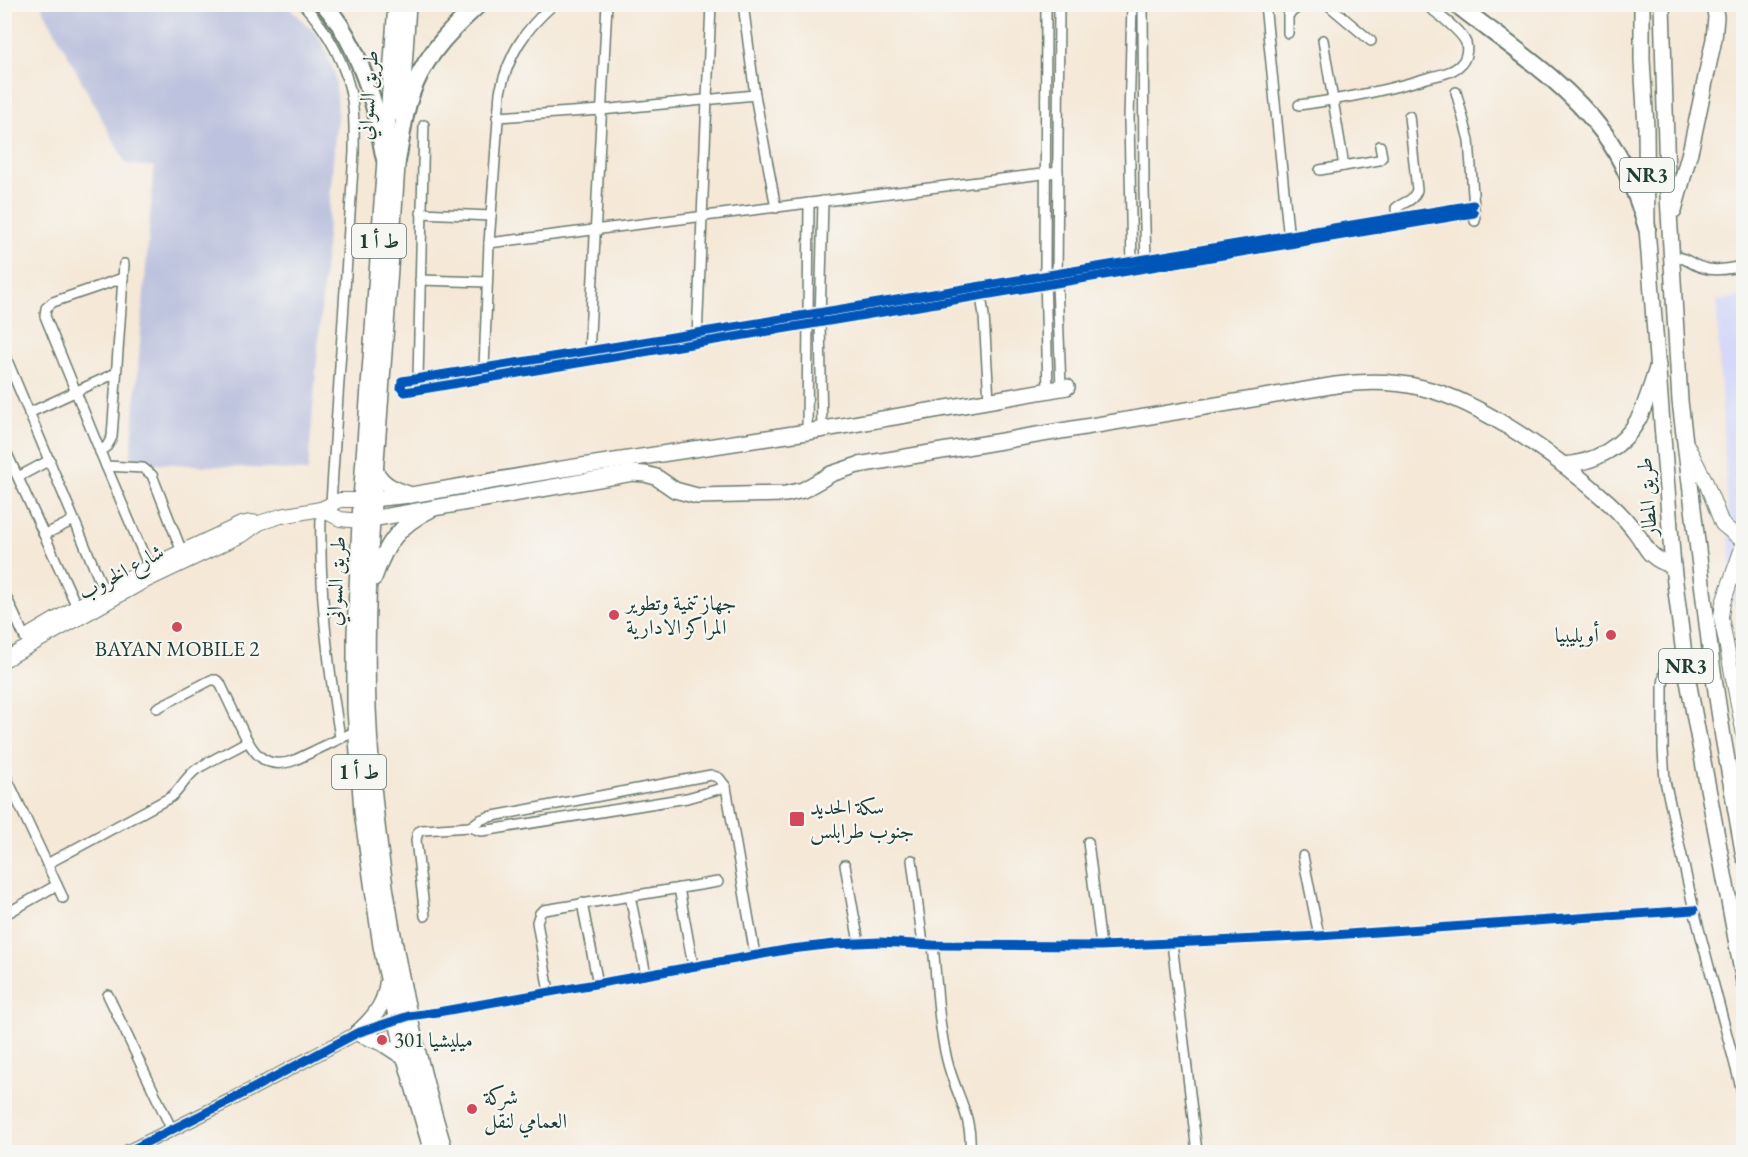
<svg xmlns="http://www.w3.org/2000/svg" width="1748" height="1157" font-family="'EB Garamond',Amiri,serif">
<rect width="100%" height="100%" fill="#f6f6f2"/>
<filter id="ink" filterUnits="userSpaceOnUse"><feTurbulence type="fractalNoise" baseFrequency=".0167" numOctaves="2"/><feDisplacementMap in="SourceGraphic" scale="12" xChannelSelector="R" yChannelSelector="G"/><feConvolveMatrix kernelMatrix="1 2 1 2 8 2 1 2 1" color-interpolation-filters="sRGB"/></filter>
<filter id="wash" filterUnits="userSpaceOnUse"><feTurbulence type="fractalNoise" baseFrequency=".008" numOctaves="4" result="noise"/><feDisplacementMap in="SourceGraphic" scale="24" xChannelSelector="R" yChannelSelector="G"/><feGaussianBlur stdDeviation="1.35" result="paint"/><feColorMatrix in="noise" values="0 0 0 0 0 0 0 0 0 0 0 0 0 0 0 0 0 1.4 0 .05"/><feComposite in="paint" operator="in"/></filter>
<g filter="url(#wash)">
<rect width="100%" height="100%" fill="#f5e8d7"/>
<path fill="#d5d8f9" d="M1743 296 1744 605 1733 606 1716 301Z"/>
<path fill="#bdc3de" d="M41 5H287L318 36 323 43 335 74 338 113 336 125 308 471 136 462 131 455 154 167 126 164Z"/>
</g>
<g filter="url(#ink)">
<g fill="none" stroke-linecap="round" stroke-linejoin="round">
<defs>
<g id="minor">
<path d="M303 4C328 31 346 64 352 100 355 117 354 135 354 152L331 503"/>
<path d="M743 4 755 95 776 208"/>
<path d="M1046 4 1045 276 1048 391"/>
<path d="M1059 4 1057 283 1061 388"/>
<path d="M1143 4 1144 189 1146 265"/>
<path d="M1265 4 1289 240"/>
<path d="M1327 4 1371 41"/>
<path d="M1288 33V15L1302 4"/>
<path d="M1323 40 1344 166"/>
<path d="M1456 92 1469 140 1475 221"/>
<path d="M1299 105C1343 99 1385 91 1427 78 1438 75 1453 73 1461 64 1466 59 1468 50 1466 43 1461 30 1436 13 1425 4"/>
<path d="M497 117 601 110 755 95"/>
<path d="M1320 170 1379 160 1382 157 1380 146"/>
<path d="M1473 205 484 368 402 381 401 388 405 392C761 329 1118 275 1474 213"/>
<path d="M421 213 491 216"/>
<path d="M1397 221 1396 208C1405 201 1413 202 1417 190L1409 116"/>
<path d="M489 243 1058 172"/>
<path d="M1672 256C1685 256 1691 265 1704 268 1716 272 1731 268 1744 266"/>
<path d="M1132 266 1129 119 1132 4"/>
<path d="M123 278 53 302 46 308 45 316 106 466 149 567"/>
<path d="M420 280 487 282"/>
<path d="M980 289 984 316 989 400"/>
<path d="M697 338 711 4"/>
<path d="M4 353 104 591"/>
<path d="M589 354 607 4"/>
<path d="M484 368 489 243 500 92C509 54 524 30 554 4"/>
<path d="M418 378 424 125"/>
<path d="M29 413 116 373"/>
<path d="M822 430 820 322 823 201"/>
<path d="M807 432 809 203"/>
<path d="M4 447 77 607"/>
<path d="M100 452 107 446 112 437 124 264"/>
<path d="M106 466 143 468 152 475 182 552"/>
<path d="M18 477 50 460"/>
<path d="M321 509C319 589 327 659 340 737"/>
<path d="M44 535 74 520"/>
<path d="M4 592 25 638"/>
<path d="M1685 663 1671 664 1665 671 1663 685V750L1665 781 1694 910 1744 1099"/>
<path d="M157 708 211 680H216L220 683C226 696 232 709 238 721 250 747 261 773 295 760L356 731"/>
<path d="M4 772 63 898"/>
<path d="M470 827 480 820 488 817 711 775 719 778 726 787 755 955"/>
<path d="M1088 842 1101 946"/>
<path d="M1303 856 1319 936"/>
<path d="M912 860 923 944"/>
<path d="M47 864 171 797C181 789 186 776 197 769 213 759 231 751 248 741"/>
<path d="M845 865 859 943"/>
<path d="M679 888 693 966"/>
<path d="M630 896 646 975"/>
<path d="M582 903 598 984"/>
<path d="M4 915 57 885"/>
<path d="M425 916 416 840 418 832 422 830 470 827 481 831 489 830 687 798 726 787"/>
<path d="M1172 943 1197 1152"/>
<path d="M933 945C937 983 938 1023 947 1060 955 1094 973 1115 970 1152"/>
<path d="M549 992 537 922 540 913 544 910 718 882"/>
<path d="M108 995 172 1130"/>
<path d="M409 1016 438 1012 791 949 835 944 880 942 933 945 1101 946 1172 943 1319 936 1694 910"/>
</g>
<path id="tertiary" d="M127 1152 231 1100 357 1033 405 1017"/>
<g id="secondary">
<path d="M1687 445 1705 480 1722 524 1744 542"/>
<path d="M321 509 340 519 360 521"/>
<path d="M1744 542 1723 603 1721 617 1744 735"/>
<path d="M31 634 104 591 149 567 241 524 250 522 259 523"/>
<path d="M4 660 141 583 244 534 259 523 281 516 321 509 340 500H361"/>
</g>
<g id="primary">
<path d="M1563 465C1594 463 1624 447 1639 418 1647 402 1652 383 1658 365"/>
<path d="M361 500 411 495 562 469 807 432 1067 387"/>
<path d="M360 521 633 473 645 474 656 477 675 490 697 496 786 494 803 490 831 474 858 465 1336 385C1365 381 1394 381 1423 388 1483 402 1563 461 1609 503 1618 511 1627 521 1634 530 1640 537 1644 546 1650 553 1656 560 1665 563 1673 567"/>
</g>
<g id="trunk">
<path d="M396 4 361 500 355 634V709L362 812 381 946 405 1058 432 1152"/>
<path d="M1642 4V60L1646 127 1647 228 1673 567 1686 670 1744 982"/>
<path d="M1662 4 1667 178 1680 401 1712 665 1723 737 1744 857"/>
<path d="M401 115 408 4"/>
<path d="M398 151C392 245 385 340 378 434 371 525 365 617 368 708 374 859 402 1008 445 1152"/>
<path d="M1674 210 1691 148 1714 39 1716 17 1714 4"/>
<path d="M375 470C383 486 395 489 411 495"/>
<path d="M374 578C386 543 399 525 432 509"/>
<path d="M357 1033C372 1020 385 1005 387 984"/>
<path d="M357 1033 382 1043 405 1058"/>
</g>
<g id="motorway">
<path d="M324 4C351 34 366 75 376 113 380 128 381 144 385 159"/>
<path d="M1456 4C1507 44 1564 80 1603 132 1624 160 1637 194 1647 228"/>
<path d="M397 161C402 136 404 108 415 84 429 51 453 28 479 4"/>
</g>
</defs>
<use href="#minor" stroke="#6a796d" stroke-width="12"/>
<use href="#tertiary" stroke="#6a796d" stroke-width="15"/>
<use href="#secondary" stroke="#6a796d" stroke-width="16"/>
<use href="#primary" stroke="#6a796d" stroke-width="18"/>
<use href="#trunk" stroke="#6a796d" stroke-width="18"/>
<use href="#motorway" stroke="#6a796d" stroke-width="20"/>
<use href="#minor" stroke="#fff" stroke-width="9"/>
<use href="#tertiary" stroke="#fff" stroke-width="12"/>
<use href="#secondary" stroke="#fff" stroke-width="14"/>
<use href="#primary" stroke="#fff" stroke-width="15"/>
<use href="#trunk" stroke="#fff" stroke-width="15"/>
<use href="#motorway" stroke="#fff" stroke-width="16"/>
<defs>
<g id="cycleway">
<path d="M1473 205 484 368 402 381 401 388 405 392C761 329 1118 275 1474 213"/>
<path d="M127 1152 231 1100 357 1033 409 1016 438 1012 791 949 835 944 880 942 933 945 1101 946 1172 943 1319 936 1694 910"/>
</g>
</defs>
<use href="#cycleway" stroke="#f6f6f2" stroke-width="13"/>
<use href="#cycleway" stroke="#0057b8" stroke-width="9"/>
</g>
</g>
<g fill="#d1495b" stroke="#f6f6f2" stroke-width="2">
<circle cx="614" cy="615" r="6"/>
<circle cx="177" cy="627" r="6"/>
<circle cx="1611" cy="635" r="6"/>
<rect x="789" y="811" width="16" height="16" rx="3"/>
<circle cx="382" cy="1040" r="6"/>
<circle cx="472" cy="1109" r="6"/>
</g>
<g text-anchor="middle" stroke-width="4.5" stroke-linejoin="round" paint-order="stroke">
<g fill="#f6f6f2" stroke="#60746d" stroke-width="1.5">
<rect x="1620" y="158" width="54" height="34" rx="4.5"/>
<rect x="352" y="224" width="54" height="34" rx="4.5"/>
<rect x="1659" y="649" width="54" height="34" rx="4.5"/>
<rect x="332" y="755" width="54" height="34" rx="4.5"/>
</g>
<g font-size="20" font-weight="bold" fill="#1f3d34">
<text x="1647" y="182">NR3</text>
<text x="379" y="248">ط أ 1</text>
<text x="1686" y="673">NR3</text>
<text x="359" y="779">ط أ 1</text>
</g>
<g font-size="21" fill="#1f3d34" stroke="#f6f6f2">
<text transform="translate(368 95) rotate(-86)" y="7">طريق السواني</text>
<text transform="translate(1647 497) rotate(-94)" y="7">طريق المطار</text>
<text transform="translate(121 572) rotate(-28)" y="7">شارع الخروب</text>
<text transform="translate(336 581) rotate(-87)" y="7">طريق السواني</text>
</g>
<g font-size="21" fill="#1f3d34" stroke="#f6f6f2" text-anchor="start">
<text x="626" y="610">جهاز تنمية وتطوير<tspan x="626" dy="24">المراكز الادارية</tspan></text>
<text x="1599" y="642" text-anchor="end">أويليبيا</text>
<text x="177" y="656" text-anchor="middle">BAYAN MOBILE 2</text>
<text x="810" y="814">سكة الحديد<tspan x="810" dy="24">جنوب طرابلس</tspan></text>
<text x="394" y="1047">ميليشيا 301</text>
<text x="484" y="1104">شركة<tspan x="484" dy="24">العمامي لنقل</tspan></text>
</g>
</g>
<rect width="1748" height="1157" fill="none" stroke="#f6f6f2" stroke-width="24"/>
</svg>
